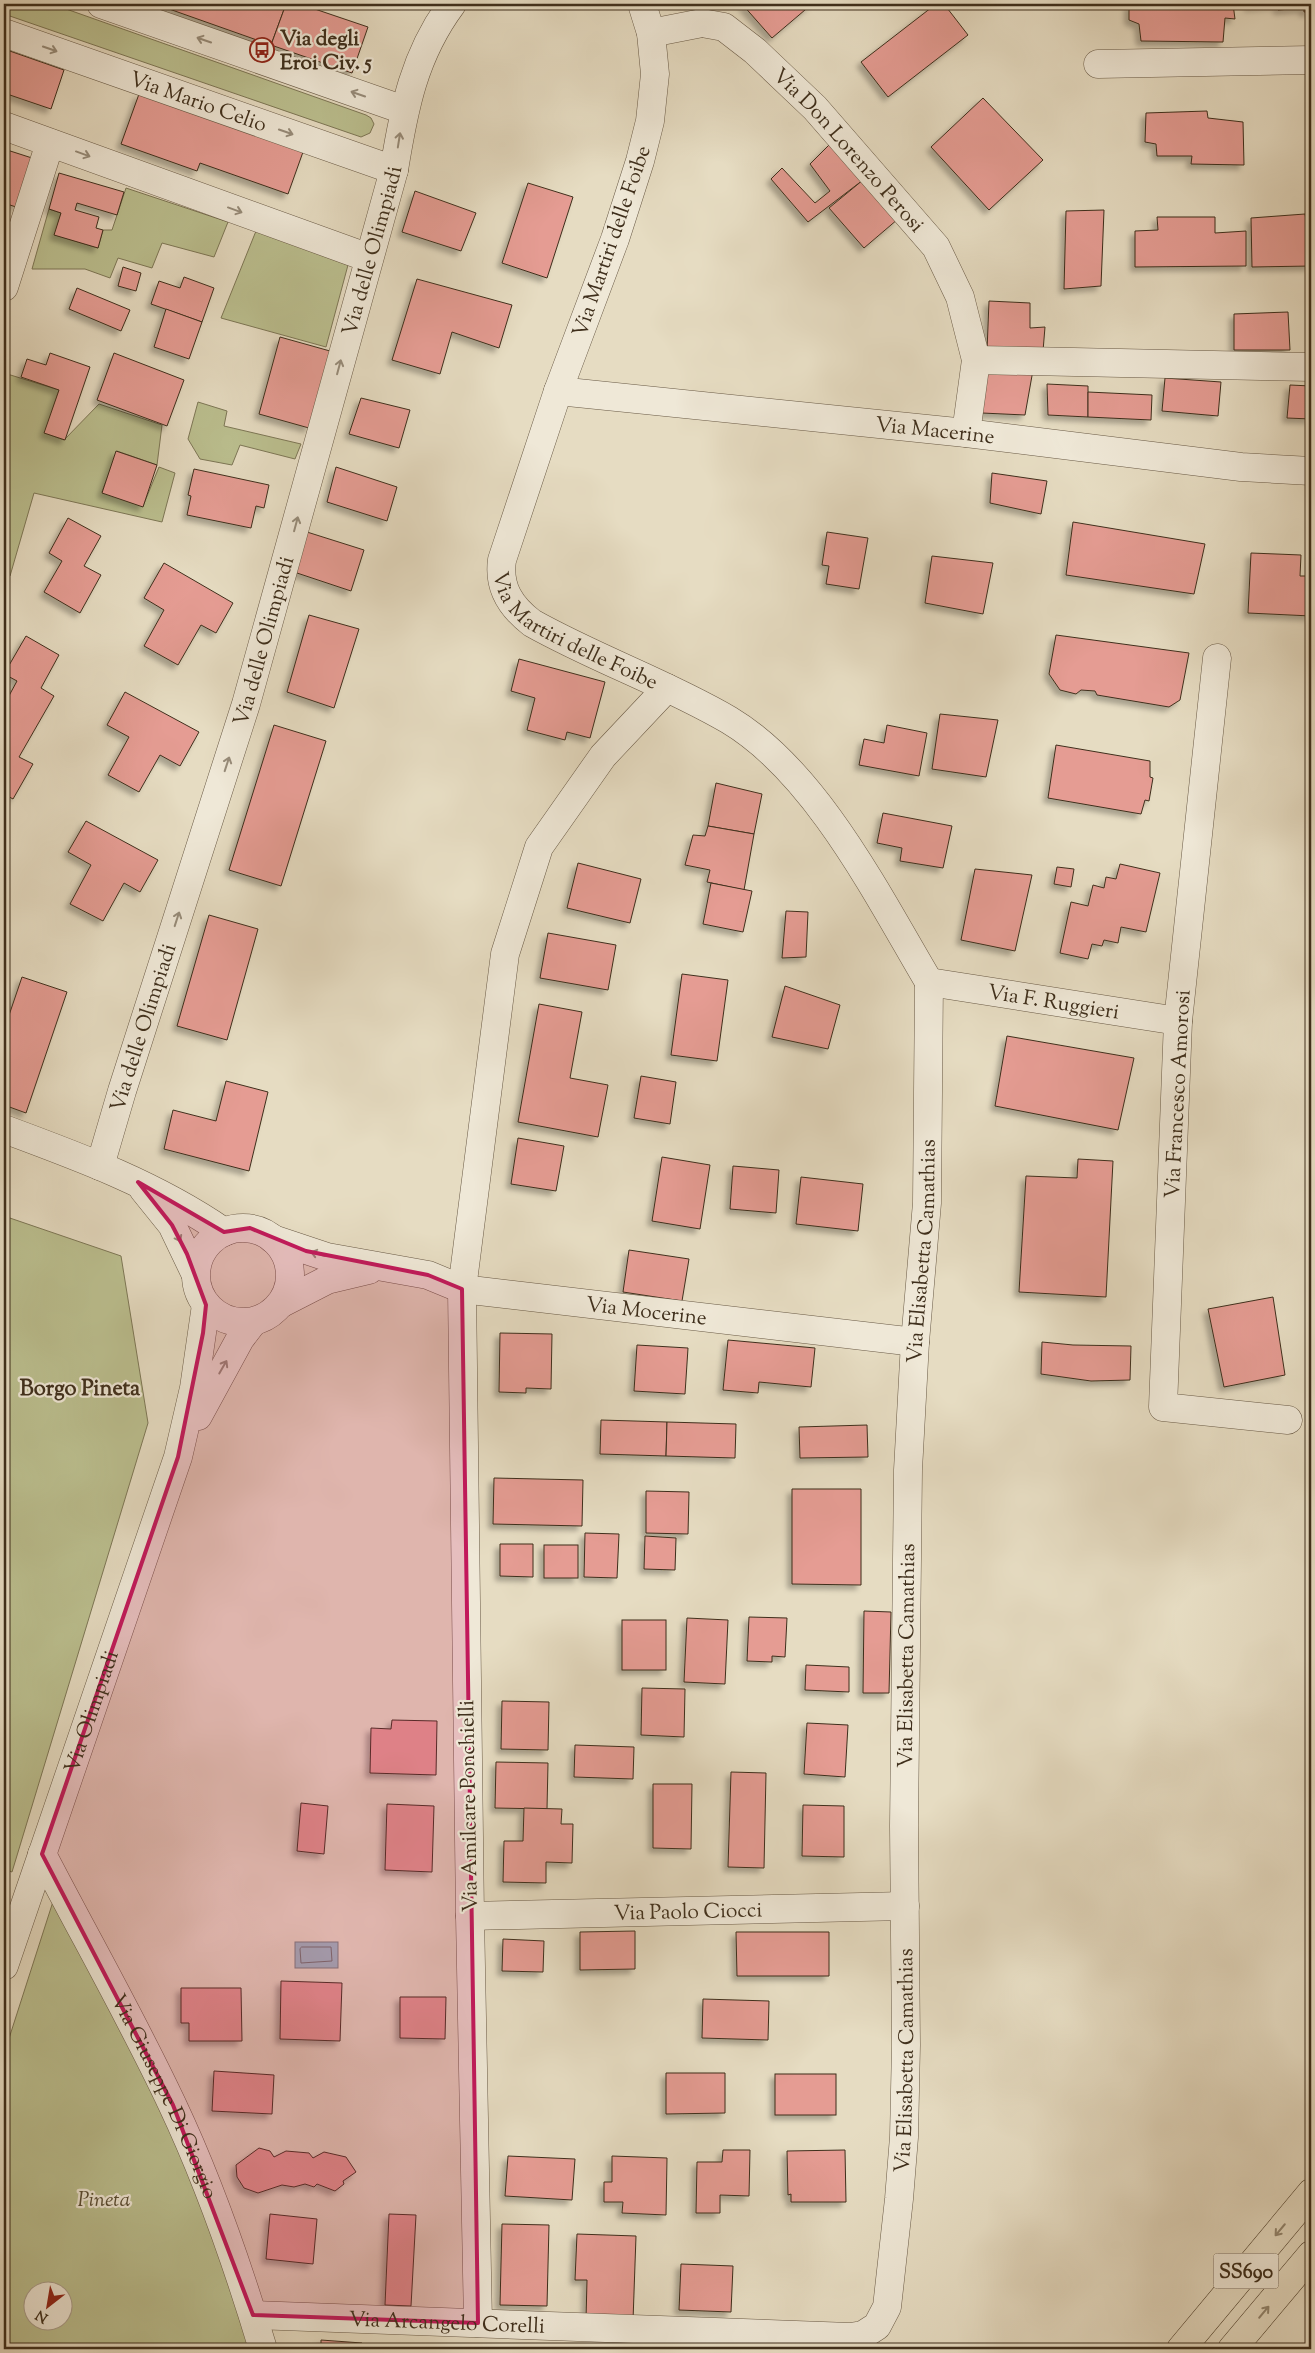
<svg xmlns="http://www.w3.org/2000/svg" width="1315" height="2353" font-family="'Sorts Mill Goudy',serif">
<defs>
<filter id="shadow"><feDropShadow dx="-4.5" dy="4.5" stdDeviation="2.5" flood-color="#0004"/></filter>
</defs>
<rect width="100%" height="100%" fill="#e6dcc2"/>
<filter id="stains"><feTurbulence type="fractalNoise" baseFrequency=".004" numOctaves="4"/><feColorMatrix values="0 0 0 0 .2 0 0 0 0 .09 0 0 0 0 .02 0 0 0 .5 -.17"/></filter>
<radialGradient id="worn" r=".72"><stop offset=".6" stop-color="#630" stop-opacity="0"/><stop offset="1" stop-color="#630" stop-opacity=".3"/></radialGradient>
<g fill="#bbbf8f" stroke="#7d7756" fill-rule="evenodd">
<path d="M4 4H52L366 115 371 118 374 124 370 133 361 137 4 14Z"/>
<path d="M126 188 228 222 214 257 162 243 152 268 118 258 110 278 85 269H32L49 209 61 213 55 235 98 248 103 230H112Z"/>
<path d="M256 231 348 265 326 347 221 318Z"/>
<path d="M4 373 59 390 45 433 64 440 99 404 162 425 157 465 117 451 102 492 143 506 159 467 175 473 162 522 34 493 10 576 4 574Z"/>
<path d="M198 402 227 411 224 426 301 444 295 459 240 445 232 465 200 459 188 439Z"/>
<path d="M4 1216 121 1256 148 1423 12 1872 4 1869Z"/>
<path d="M58 1886 123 2006 258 2349H4V2054ZM32 2290H62V2320H32Z"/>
</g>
<rect fill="#9cb9be" stroke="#77827d" x="295" y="1942" width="43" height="26"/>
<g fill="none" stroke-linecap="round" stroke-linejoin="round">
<path stroke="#6e746d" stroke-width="1" d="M302 1947H331L332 1961 301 1963 300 1949Z"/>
</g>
<g fill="#e59c93" stroke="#3f2f1c" filter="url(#shadow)">
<path d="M155 4H286L271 45Z"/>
<path d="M286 4H300L368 27 352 73 271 45Z"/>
<path d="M742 4H812L772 38Z"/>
<path d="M936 4H944L968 35 888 97 861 62Z"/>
<path d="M1129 4H1233L1235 19 1225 18 1223 42 1141 41 1139 24 1129 20Z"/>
<path d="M1249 4H1311V11L1304 12V8L1278 10V5L1249 7Z"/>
<path d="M4 49 64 70 51 109 4 93Z"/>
<path d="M139 94 303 152 288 194 200 163 197 171 121 144Z"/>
<path d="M983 98 1043 160 989 210 931 147Z"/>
<path d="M1207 111 1208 118 1243 122 1244 165 1191 164 1192 156H1157L1156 144 1145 142 1146 113Z"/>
<path d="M831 143 863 180 808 222 771 179 782 168 815 203 830 191 810 164Z"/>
<path d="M4 149 32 158 16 207 4 203Z"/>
<path d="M59 173 124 192 117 215 77 203 75 210 99 217 96 228 103 230 98 248 54 235 61 213 49 209Z"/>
<path d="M863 180 898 219 864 248 829 208Z"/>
<path d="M528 183 573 197 547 278 502 263Z"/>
<path d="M415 191 476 213 461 251 402 232Z"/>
<path d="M1104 210 1101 286 1064 289 1066 211Z"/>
<path d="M1305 214 1308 231H1311V266L1252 267 1251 218Z"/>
<path d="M1157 217H1215V233L1246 231V266L1135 267V231L1158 230Z"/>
<path d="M123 267 141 273 136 291 118 286Z"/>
<path d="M184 277 214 288 202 322 151 304 159 281 180 288Z"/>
<path d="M417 279 512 305 499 348 452 332 440 374 392 360Z"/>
<path d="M77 288 130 310 121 331 69 309Z"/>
<path d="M989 301 1030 303V328L1045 327 1043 351H987Z"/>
<path d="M166 309 202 322 189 359 154 347Z"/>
<path d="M1288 312 1290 350H1234V314Z"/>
<path d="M280 337 330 351 309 428 259 414Z"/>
<path d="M50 353 90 367 65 440 44 433 59 390 21 377 27 359 46 365Z"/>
<path d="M114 353 184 380 167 426 97 400Z"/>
<path d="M1033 370 1025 415 982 413 987 371Z"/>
<path d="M1165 378 1221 382 1218 416 1162 411Z"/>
<path d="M1047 384 1088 386V417L1048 415Z"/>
<path d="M1290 385 1311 386V419L1287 418Z"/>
<path d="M1088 392 1152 395 1151 420 1088 417Z"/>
<path d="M361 398 410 410 399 448 349 434Z"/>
<path d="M116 451 157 465 143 507 102 493Z"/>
<path d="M336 467 397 487 387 521 327 502Z"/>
<path d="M194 469 269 485 264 508 256 506 251 528 187 515 191 496 188 495Z"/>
<path d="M992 473 1047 481 1041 514 990 503Z"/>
<path d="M68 518 101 536 84 566 101 575 80 613 44 592 62 561 49 553Z"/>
<path d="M1073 522 1205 544 1194 594 1066 575Z"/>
<path d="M307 532 364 550 351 591 294 572Z"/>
<path d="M827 532 868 538 859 589 826 584 829 566 822 565Z"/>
<path d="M1251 553 1301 555 1300 576H1311V616L1248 613Z"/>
<path d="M932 556 993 563 983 614 925 603Z"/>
<path d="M164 563 233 603 216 633 201 625 178 665 144 646 164 610 144 598Z"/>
<path d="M309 615 359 629 334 708 287 692Z"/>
<path d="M1056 635 1189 653 1180 700 1169 707 1097 695 1095 691 1081 690 1076 694 1060 690 1049 674Z"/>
<path d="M26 636 59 655 41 688 54 696 19 757 33 764 13 799 4 794V705L17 681 4 674Z"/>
<path d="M519 659 605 682 590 738 567 732 565 740 527 730 535 698 511 691Z"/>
<path d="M125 692 199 732 180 766 160 755 139 792 108 775 129 737 107 725Z"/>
<path d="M940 714 998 720 986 777 932 769Z"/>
<path d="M274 725 326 741 281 886 229 870Z"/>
<path d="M887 725 927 733 919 776 859 765 864 739 884 743Z"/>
<path d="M1056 745 1150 761V777L1153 778 1149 801 1145 800 1141 814 1048 798Z"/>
<path d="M716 783 762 794 754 834 708 826Z"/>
<path d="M883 813 952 826 943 868 900 861 902 848 877 843Z"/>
<path d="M86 821 158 860 140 892 124 883 103 921 70 904 91 865 68 852Z"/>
<path d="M708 826 754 834 744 890 707 882 710 870 685 865 693 835 705 836Z"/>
<path d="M578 863 641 879 630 923 567 908Z"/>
<path d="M1120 864 1160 873 1146 932 1121 927 1118 943 1104 940 1102 946 1092 944 1088 959 1060 953 1071 902 1088 906 1093 885 1104 888 1106 877 1116 879Z"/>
<path d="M1057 867 1074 869 1071 887 1054 884Z"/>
<path d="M975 869 1032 875 1015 951 961 940Z"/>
<path d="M711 883 752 891 743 932 703 924Z"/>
<path d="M786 911 808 912 806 957 782 958Z"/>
<path d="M209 915 258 929 227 1040 177 1026Z"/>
<path d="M548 933 616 945 608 990 540 978Z"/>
<path d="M682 974 728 980 717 1061 671 1055Z"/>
<path d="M22 977 67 992 26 1113 4 1105V1030Z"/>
<path d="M785 986 840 1005 828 1049 772 1037Z"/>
<path d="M539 1004 582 1012 570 1078 608 1085 598 1137 518 1122Z"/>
<path d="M1007 1036 1134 1058 1118 1130 995 1106Z"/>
<path d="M641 1076 676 1082 670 1124 634 1118Z"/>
<path d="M226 1081 268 1092 249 1171 164 1149 173 1110 216 1121Z"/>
<path d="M518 1138 564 1146 556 1191 511 1184Z"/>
<path d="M662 1157 710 1165 700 1229 652 1221Z"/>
<path d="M1078 1159 1113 1161 1106 1297 1019 1292 1026 1176 1077 1178Z"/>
<path d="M733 1166 779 1170 776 1213 730 1209Z"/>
<path d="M801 1177 863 1184 858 1231 796 1224Z"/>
<path d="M629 1250 689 1259 682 1301 623 1292Z"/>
<path d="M1273 1297 1285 1375 1224 1387 1208 1309Z"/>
<path d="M500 1333 552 1334 551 1389 526 1388V1393L499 1392Z"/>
<path d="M728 1340 815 1348 811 1387 759 1382 758 1393 723 1390Z"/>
<path d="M1042 1342 1073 1345 1131 1346 1130 1380 1091 1381 1041 1374Z"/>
<path d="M637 1345 688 1348 685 1394 634 1391Z"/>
<path d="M601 1420 667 1422 666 1456 600 1454Z"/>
<path d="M667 1422 736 1424 735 1458 666 1456Z"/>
<path d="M867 1425 868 1457 800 1458 799 1427Z"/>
<path d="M494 1478 583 1480 582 1526 493 1524Z"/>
<path d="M792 1489H861V1585L792 1584Z"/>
<path d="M646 1491 689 1492 688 1534 646 1533Z"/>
<path d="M585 1533 619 1534 617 1578 584 1577Z"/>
<path d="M645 1536 676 1538 675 1570 644 1569Z"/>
<path d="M500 1544H533V1577L500 1576Z"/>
<rect x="544" y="1545" width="34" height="33"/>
<path d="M864 1611 891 1612 889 1693H863Z"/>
<path d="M749 1617 787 1618 785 1657 772 1656V1662L747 1661Z"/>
<path d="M687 1618 728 1620 725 1684 684 1682Z"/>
<rect x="622" y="1620" width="44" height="50"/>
<path d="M806 1665 849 1667V1692L805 1690Z"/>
<path d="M642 1688 685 1689 684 1737 641 1735Z"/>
<path d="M502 1701 549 1702 548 1750 501 1749Z"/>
<path d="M392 1720 437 1721 436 1775 370 1773 371 1728 391 1729Z"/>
<path d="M807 1723 848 1725 845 1777 804 1774Z"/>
<path d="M575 1745 634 1747 633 1779 574 1777Z"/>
<path d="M496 1762 548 1763 547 1809 495 1808Z"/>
<path d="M731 1772 766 1773 764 1868 728 1867Z"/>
<path d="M653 1784H692L691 1849 653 1848Z"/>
<path d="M301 1803 328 1806 324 1854 297 1851Z"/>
<path d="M387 1804 434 1806 432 1872 385 1870Z"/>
<path d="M803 1805 844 1806V1857L802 1856Z"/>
<path d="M524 1808 562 1809 561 1824H573L572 1863 546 1862V1883L503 1882 504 1841H523Z"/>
<path d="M635 1931V1969L580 1970V1932Z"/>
<path d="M736 1932H829V1976H737Z"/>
<path d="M503 1939 544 1941 543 1972 502 1971Z"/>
<path d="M281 1981 342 1983 340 2041 280 2039Z"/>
<path d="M181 1988H241L242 2041H189V2023H181Z"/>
<path d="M400 1997H446L445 2039 400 2038Z"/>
<path d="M703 1999 769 2001 768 2040 702 2038Z"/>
<path d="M214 2071 274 2075 272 2114 212 2111Z"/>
<path d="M666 2073H725V2113L666 2114Z"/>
<rect x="775" y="2074" width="61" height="41"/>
<path d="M259 2148 270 2151 274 2157 286 2151 309 2153 313 2158 324 2152 346 2157 356 2172 343 2181 344 2184 335 2191 317 2184 314 2187 305 2184 294 2187 282 2185 258 2193 244 2188 237 2177 236 2165Z"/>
<path d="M723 2150H750L749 2196 720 2195V2213H696L697 2162H722Z"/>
<path d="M845 2150 846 2202H791V2194L788 2195 787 2151Z"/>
<path d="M508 2156 575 2159 572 2200 505 2196Z"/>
<path d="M612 2156 667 2158 666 2215 622 2213 623 2202H604V2182H612Z"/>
<path d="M270 2214 317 2219 313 2264 266 2259Z"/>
<path d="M389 2214 416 2215 411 2306 385 2305Z"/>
<path d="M502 2224 549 2225 547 2306 500 2305Z"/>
<path d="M577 2234 636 2236 633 2321 586 2319 587 2280H575Z"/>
<path d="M681 2264 733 2266 731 2312 679 2310Z"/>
<path d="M321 2340 362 2343V2349H321Z"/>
</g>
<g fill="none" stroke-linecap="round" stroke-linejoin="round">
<defs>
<g id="minor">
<path d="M101 4 404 110"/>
<path id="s1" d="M642 4 651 33 655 74 650 121 640 161 615 239 558 391 502 560C498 588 511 607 532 623 596 659 666 683 729 720 816 772 878 896 929 982"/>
<path id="s2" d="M4 33 394 170"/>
<path id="s3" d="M651 33 702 23 724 27 755 51 815 108 936 247 960 297 976 360 966 433"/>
<path d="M1098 64 1311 60"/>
<path d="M4 126 369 258"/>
<path d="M4 287 50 143"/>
<path d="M976 360 1311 367"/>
<path id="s4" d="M558 391 966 433 1241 467 1311 471"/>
<path d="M1217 658 1178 1021 1163 1407 1288 1420"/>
<path id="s5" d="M929 982 1178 1021"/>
<path id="s6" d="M273 1239 327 1257 428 1275 462 1289 915 1342"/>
<path d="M282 1303 327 1280 369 1270"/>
<path id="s7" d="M42 1854C85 1937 132 2019 172 2104 209 2182 238 2266 263 2349"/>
<path id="s8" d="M470 1916 905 1906"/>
<path id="s9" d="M253 2315 850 2337 863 2335 877 2326 887 2307 899 2199 904 2137 906 2045 904 1826 908 1470 915 1342 927 1203 929 982"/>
<path d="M478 2323 470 1916 462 1289 505 954 539 847 603 756 667 688"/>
</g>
<g id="tertiary">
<path d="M4 1129C80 1157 156 1185 224 1232"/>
<path id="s10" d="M100 1166 122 1091 246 704 394 170C404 108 414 55 452 4"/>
<path d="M143 1189 172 1225 195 1273"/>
<circle cx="243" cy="1275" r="47"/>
<path d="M198 1416 240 1339 253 1322"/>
<path id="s11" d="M4 1966 178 1457 194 1388 206 1305"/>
</g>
<g id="trunk">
<path d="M1181 2349 1311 2193"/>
<path d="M1232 2349 1311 2255"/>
</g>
</defs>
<use href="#minor" stroke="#695a46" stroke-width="29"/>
<use href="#tertiary" stroke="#695a46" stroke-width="29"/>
<use href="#trunk" stroke="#3f2f1c" stroke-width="29"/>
<use href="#minor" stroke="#efe8d7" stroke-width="28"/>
<use href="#tertiary" stroke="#efe8d7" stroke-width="28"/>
<use href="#trunk" stroke="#e6dcc2" stroke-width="28"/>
</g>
<defs><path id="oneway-shaft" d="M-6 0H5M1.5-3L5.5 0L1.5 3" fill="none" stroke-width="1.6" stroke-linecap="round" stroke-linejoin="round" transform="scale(1.25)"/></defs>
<g stroke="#978c7a">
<use href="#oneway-shaft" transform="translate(204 40) rotate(-161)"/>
<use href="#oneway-shaft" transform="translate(50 49) rotate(19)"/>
<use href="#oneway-shaft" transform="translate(358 94) rotate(-161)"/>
<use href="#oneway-shaft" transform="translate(286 132) rotate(19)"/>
<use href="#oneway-shaft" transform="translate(399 140) rotate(-81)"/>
<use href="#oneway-shaft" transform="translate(83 154) rotate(20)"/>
<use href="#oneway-shaft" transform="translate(235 210) rotate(20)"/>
<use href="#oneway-shaft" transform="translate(339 367) rotate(-75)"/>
<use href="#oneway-shaft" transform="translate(296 524) rotate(-75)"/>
<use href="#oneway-shaft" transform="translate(227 764) rotate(-72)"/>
<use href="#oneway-shaft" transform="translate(177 919) rotate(-72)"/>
<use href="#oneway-shaft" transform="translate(177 1235) rotate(62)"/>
<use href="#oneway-shaft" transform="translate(318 1254) rotate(-164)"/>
<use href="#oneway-shaft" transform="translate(223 1367) rotate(-60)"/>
</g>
<g stroke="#92866f">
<use href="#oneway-shaft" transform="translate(1280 2230) rotate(130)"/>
<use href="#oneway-shaft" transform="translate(1264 2312) rotate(-50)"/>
</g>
<path fill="#c2185b" fill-opacity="0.2" stroke="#c2185b" stroke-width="4" stroke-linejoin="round" d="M138 1182 224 1232 250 1228 306 1251 428 1275 462 1289 478 2323 253 2315 173 2105 42 1854 178 1457 203 1333 206 1305 187 1254 172 1225Z"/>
<defs>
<symbol id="bus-ring" viewBox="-11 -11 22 22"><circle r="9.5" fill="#efe8d7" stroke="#8f2418" stroke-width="1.5"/><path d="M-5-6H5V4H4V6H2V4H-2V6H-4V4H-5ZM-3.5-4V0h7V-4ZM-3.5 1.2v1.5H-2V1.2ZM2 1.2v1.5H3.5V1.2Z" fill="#8f2418"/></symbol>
</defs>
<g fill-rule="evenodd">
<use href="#bus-ring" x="248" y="36" width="28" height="28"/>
</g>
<g text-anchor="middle" stroke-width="4.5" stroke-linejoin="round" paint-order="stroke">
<rect fill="#efe8d7" stroke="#746654" stroke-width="1" x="1213.5" y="2253.5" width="65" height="35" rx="4"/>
<g font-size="20" font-weight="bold" fill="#3f2f1c">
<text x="1246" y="2278">SS690</text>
</g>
<g font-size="21" font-weight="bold" fill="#3f2f1c" stroke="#efe8d7" text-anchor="start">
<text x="280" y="45">Via degli<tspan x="280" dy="24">Eroi Civ. 5</tspan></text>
</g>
<g font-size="21" fill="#3f2f1c" stroke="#efe8d7">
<text dy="7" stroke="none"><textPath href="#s2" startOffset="206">Via Mario Celio</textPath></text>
<text dy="7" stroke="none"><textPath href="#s3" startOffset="250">Via Don Lorenzo Perosi</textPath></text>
<text transform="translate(611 241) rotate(-71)" y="7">Via Martiri delle Foibe</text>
<text dy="7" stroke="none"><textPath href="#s10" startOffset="955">Via delle Olimpiadi</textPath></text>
<text dy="7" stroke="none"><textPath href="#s4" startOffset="379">Via Macerine</textPath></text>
<text dy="7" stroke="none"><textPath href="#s1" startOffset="694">Via Martiri delle Foibe</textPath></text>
<text dy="7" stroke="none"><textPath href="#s10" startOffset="550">Via delle Olimpiadi</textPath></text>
<text dy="7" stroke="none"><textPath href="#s5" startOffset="126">Via F. Ruggieri</textPath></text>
<text dy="7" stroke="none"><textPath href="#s10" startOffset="145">Via delle Olimpiadi</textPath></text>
<text transform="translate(1177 1094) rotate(-87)" y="7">Via Francesco Amorosi</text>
<text dy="7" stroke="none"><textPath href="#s9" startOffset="1706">Via Elisabetta Camathias</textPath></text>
<text dy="7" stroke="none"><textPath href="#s6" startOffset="382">Via Mocerine</textPath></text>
<text dy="7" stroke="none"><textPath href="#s9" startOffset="1301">Via Elisabetta Camathias</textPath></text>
<text dy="7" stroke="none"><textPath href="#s11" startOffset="269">Via Olimpiadi</textPath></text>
<text transform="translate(468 1806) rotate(-91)" y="7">Via Amilcare Ponchielli</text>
<text dy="7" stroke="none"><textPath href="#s8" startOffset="218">Via Paolo Ciocci</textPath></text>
<text dy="7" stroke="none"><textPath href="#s9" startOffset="896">Via Elisabetta Camathias</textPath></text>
<text dy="7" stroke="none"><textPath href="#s7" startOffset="272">Via Giuseppe Di Giorgio</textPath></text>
<text dy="7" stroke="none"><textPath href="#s9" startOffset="194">Via Arcangelo Corelli</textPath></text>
</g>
<g font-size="21" font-style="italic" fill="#584c33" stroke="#efe8d7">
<text x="104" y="2206">Pineta</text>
</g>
<g font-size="22" font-weight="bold" fill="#3f2f1c" stroke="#efe8d7">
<text x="80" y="1395">Borgo Pineta</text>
</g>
</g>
<rect width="1315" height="2353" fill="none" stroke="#e6dcc2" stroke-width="20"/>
<rect x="5" y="5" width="1305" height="2343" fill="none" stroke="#3f2f1c" stroke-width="2.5"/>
<rect x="10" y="10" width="1295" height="2333" fill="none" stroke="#3f2f1c"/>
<g transform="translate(48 2306) rotate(211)"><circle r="24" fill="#efe8d7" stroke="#a99e8c"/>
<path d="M0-4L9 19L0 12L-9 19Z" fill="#8f2418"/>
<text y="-8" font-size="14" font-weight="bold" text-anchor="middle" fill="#3f2f1c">N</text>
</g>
<rect width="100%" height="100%" filter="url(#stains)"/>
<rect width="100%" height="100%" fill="url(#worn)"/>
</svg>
